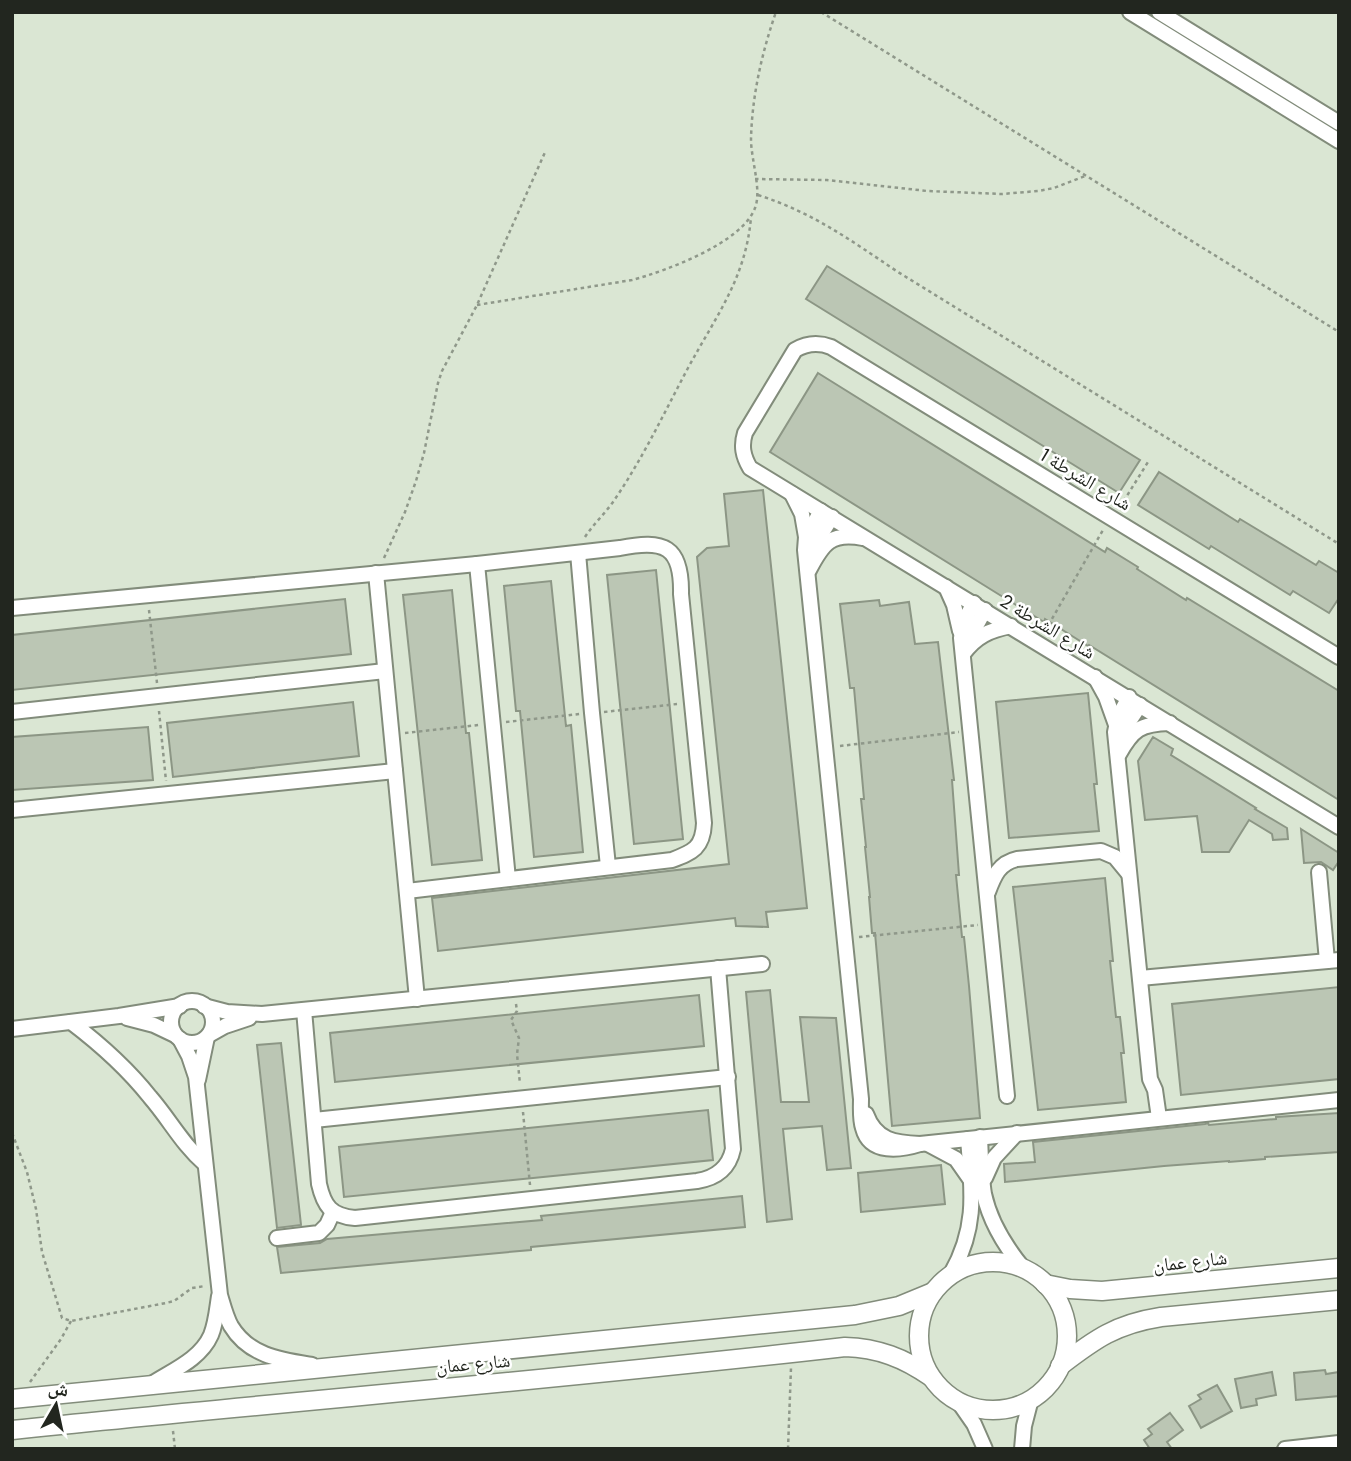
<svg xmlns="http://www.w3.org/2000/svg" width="1351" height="1461" font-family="'DM Sans','Noto Naskh Arabic',sans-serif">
<rect width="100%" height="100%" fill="#dae6d3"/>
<g fill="#bbc6b4" stroke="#8c9685" stroke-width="2">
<path d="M827 266 1140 460 1119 493 806 299Z"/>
<path d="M818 373 1105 552 1107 548 1138 567 1137 569 1186 600 1187 598 1228 623 1339 691V800L1089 645 1088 646 1045 619 1044 622 1003 597 770 452Z"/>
<path d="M1159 472 1238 522 1240 519 1316 565 1319 561 1339 573V598L1329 613 1293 591 1290 595 1211 546 1209 549 1138 505Z"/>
<path d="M763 490 807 908 766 912 768 927 736 926 735 918 438 951 432 898 729 864 697 557 707 548 729 546 724 494Z"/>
<path d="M656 570 683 839 634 844 607 575Z"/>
<path d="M551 581 566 726 571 725 583 852 534 857 520 711H516L504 586Z"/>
<path d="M452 590 466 733H469L482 860 432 865 403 595Z"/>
<path d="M345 599 351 654 12 690V635Z"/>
<path d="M879 600 880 606 909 602 915 644 938 642 954 780H952L959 875H956L962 937H964L969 986 980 1118 892 1126 875 933H872L869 897H870L865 847H866L861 799H864L854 688H850L840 604Z"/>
<path d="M1088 693 1097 784H1094L1099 831 1009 838 996 702Z"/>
<path d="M353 702 359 756 173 777 167 723Z"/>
<path d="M148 727 153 780 12 790V737Z"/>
<path d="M1153 737 1173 749 1171 755 1256 808 1255 809 1287 828 1288 839 1273 840 1272 834 1249 820 1229 852H1202L1197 816 1145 820 1138 761Z"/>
<path d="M1301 829 1339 853V861L1333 870 1321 862 1304 863Z"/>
<path d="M1105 878 1113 961H1110L1116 1017H1120L1124 1053H1121L1126 1102 1038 1110 1013 887Z"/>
<path d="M1339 987V1079L1181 1095 1172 1004Z"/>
<path d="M770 990 781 1102H809L800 1017 836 1018 851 1168 827 1170 822 1126 783 1129 792 1219 767 1222 746 992Z"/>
<path d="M699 995 704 1046 335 1082 330 1033Z"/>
<path d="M281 1043 301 1225 277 1228 257 1045Z"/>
<path d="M708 1110 713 1160 344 1197 339 1147Z"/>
<path d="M1339 1113V1152L1265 1157V1159L1229 1162V1161L1164 1166 1005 1182 1004 1164 1035 1162 1033 1142 1205 1124 1208 1123 1209 1125 1276 1119V1117Z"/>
<path d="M941 1165 945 1204 861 1212 858 1173Z"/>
<path d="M742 1196 745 1227 531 1247V1250L281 1273 277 1247 320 1243 327 1239 542 1220 541 1216Z"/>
<path d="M1325 1370 1326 1374 1339 1372V1396L1296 1400 1294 1373Z"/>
<path d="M1272 1372 1276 1395 1256 1399 1257 1405 1241 1408 1235 1379Z"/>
<path d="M1217 1385 1232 1411 1201 1428 1189 1406 1201 1399 1198 1395Z"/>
<path d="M1170 1413 1183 1430 1167 1442 1172 1449H1150L1144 1440 1152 1434 1148 1429Z"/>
</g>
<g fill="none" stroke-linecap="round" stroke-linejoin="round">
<defs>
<g id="minor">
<path d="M1130 12 1339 141"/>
<path d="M1159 12 1339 123"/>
<path d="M792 494 802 514 806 537"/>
<path d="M821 511 806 537 805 550 861 1099C861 1108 860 1119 863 1128 870 1155 901 1150 920 1144"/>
<path d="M811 550 832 517"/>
<path d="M578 553 592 713 608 866"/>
<path d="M477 564 508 879"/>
<path d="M809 570C823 543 831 532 863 538"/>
<path d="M376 573 417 999"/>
<path d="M946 587 954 605 960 631"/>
<path d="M974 603 964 621 961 638 1007 1096"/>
<path d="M12 608 477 564 620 548C664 539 682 546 681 594L704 823C703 848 693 852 672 860L407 891"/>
<path d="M967 642 985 610"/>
<path d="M963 654C976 636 990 630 1011 626"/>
<path d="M1339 657 831 347C818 342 807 343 795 350L745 433C741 446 743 456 750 468L1339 827"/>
<path d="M1095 677 1106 697 1116 725"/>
<path d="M1129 697 1118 717 1115 732 1150 1079 1155 1090 1159 1118"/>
<path d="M12 712 385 671"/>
<path d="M1118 742 1128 723 1140 705"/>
<path d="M1119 754C1133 729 1140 724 1170 723"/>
<path d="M12 810 395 771"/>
<path d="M1319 872 1327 961"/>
<path d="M988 892C994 876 999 863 1017 859L1101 851 1115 857 1129 874"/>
<path d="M1140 978 1339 960"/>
<circle cx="192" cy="1022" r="21"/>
<path d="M204 1006 227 1012 262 1014 762 964"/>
<path d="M304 1010 319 1184C324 1206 331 1216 355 1218L697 1181C716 1178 729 1168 733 1149L718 968"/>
<path d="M127 1018 154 1025 175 1035"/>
<path d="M71 1022C100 1044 127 1068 150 1097 170 1120 182 1144 205 1164"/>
<path d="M12 1029 119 1016 180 1006"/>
<path d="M209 1035 225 1026 249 1018"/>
<path d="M180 1039 189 1056 196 1077 220 1295C223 1305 226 1317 231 1326 249 1356 281 1360 312 1365"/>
<path d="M198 1080 207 1037"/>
<path d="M866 1114C876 1141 895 1143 920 1144L1339 1100"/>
<path d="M314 1120 728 1077"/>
<path d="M980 1137C981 1156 981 1176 984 1194 990 1222 1005 1246 1023 1268"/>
<path d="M928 1144 956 1159 970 1179"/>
<path d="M985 1178 994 1158 1017 1133"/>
<path d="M277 1238 319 1233 327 1225 333 1212"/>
<path d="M951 1274C978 1227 972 1189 968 1139"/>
<path d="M150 1385C171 1371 200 1360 211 1335 216 1323 217 1309 219 1296"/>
<path d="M958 1401 974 1424 985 1449"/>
<path d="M1022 1449 1024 1426 1031 1399"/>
<path d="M1285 1449 1339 1443"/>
</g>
<g id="major">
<circle cx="993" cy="1336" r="74"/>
<path d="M1045 1284 1070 1289 1102 1291 1339 1268"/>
<path d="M1060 1366C1095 1339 1116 1324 1161 1317L1339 1300"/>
<path d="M12 1399 855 1315 899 1306 933 1292"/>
<path d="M12 1430C290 1401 568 1379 845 1347 878 1348 904 1358 931 1377"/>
</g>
</defs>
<use href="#minor" stroke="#828c7b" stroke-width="18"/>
<use href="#major" stroke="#828c7b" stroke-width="21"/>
<g stroke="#8f988a" stroke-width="2.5" stroke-dasharray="3.5 3.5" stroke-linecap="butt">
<path d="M821 12 1339 332"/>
<path d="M755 179 827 180 927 191 1002 194 1038 191 1054 188 1085 176"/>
<path d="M758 195C814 213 850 240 898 272L1339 544"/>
<path d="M477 305 632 280C666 271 742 243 755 208 762 190 751 160 751 139 752 96 762 52 776 12"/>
<path d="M1120 507 1148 462"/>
<path d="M585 537C594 523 606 513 615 499 643 458 664 413 688 368 716 316 746 278 751 217"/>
<path d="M384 558 405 512 416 481 424 453 438 383 442 371 477 305 546 150"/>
<path d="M149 610 157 683"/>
<path d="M1045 631 1103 530"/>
<path d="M159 711 166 781"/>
<path d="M604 712 677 704"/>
<path d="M506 722 580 714"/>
<path d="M405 733 479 725"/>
<path d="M840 746 959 732"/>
<path d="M859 937 978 925"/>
<path d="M516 1004 517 1011 511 1020 519 1038 517 1054 520 1084"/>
<path d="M523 1112 530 1185"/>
<path d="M12 1133 27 1172 36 1209 42 1252 62 1318 71 1321 166 1303 174 1301 192 1288 205 1286"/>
<path d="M30 1382 61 1339 71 1321"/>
<path d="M173 1431 175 1449"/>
<path d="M788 1449 791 1368"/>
</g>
<use href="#minor" stroke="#fff" stroke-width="14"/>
<use href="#major" stroke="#fff" stroke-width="18"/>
</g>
<g text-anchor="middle" stroke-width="5" stroke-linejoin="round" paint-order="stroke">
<g font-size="19" fill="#22261f" stroke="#fff">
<text transform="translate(1086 479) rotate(31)" y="7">شارع الشرطة 1</text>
<text transform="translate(1048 626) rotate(31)" y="7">شارع الشرطة 2</text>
<text transform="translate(1190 1261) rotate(-6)" y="7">شارع عمان</text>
<text transform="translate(473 1363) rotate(-5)" y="7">شارع عمان</text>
</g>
</g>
<rect width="1351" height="1461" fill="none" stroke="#22261f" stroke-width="28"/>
<g transform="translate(56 1405) rotate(9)" stroke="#ffffff" stroke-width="5" paint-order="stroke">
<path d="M0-5L12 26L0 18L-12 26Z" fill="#22261f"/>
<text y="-10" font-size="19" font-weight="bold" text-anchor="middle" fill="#22261f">ش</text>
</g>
</svg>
